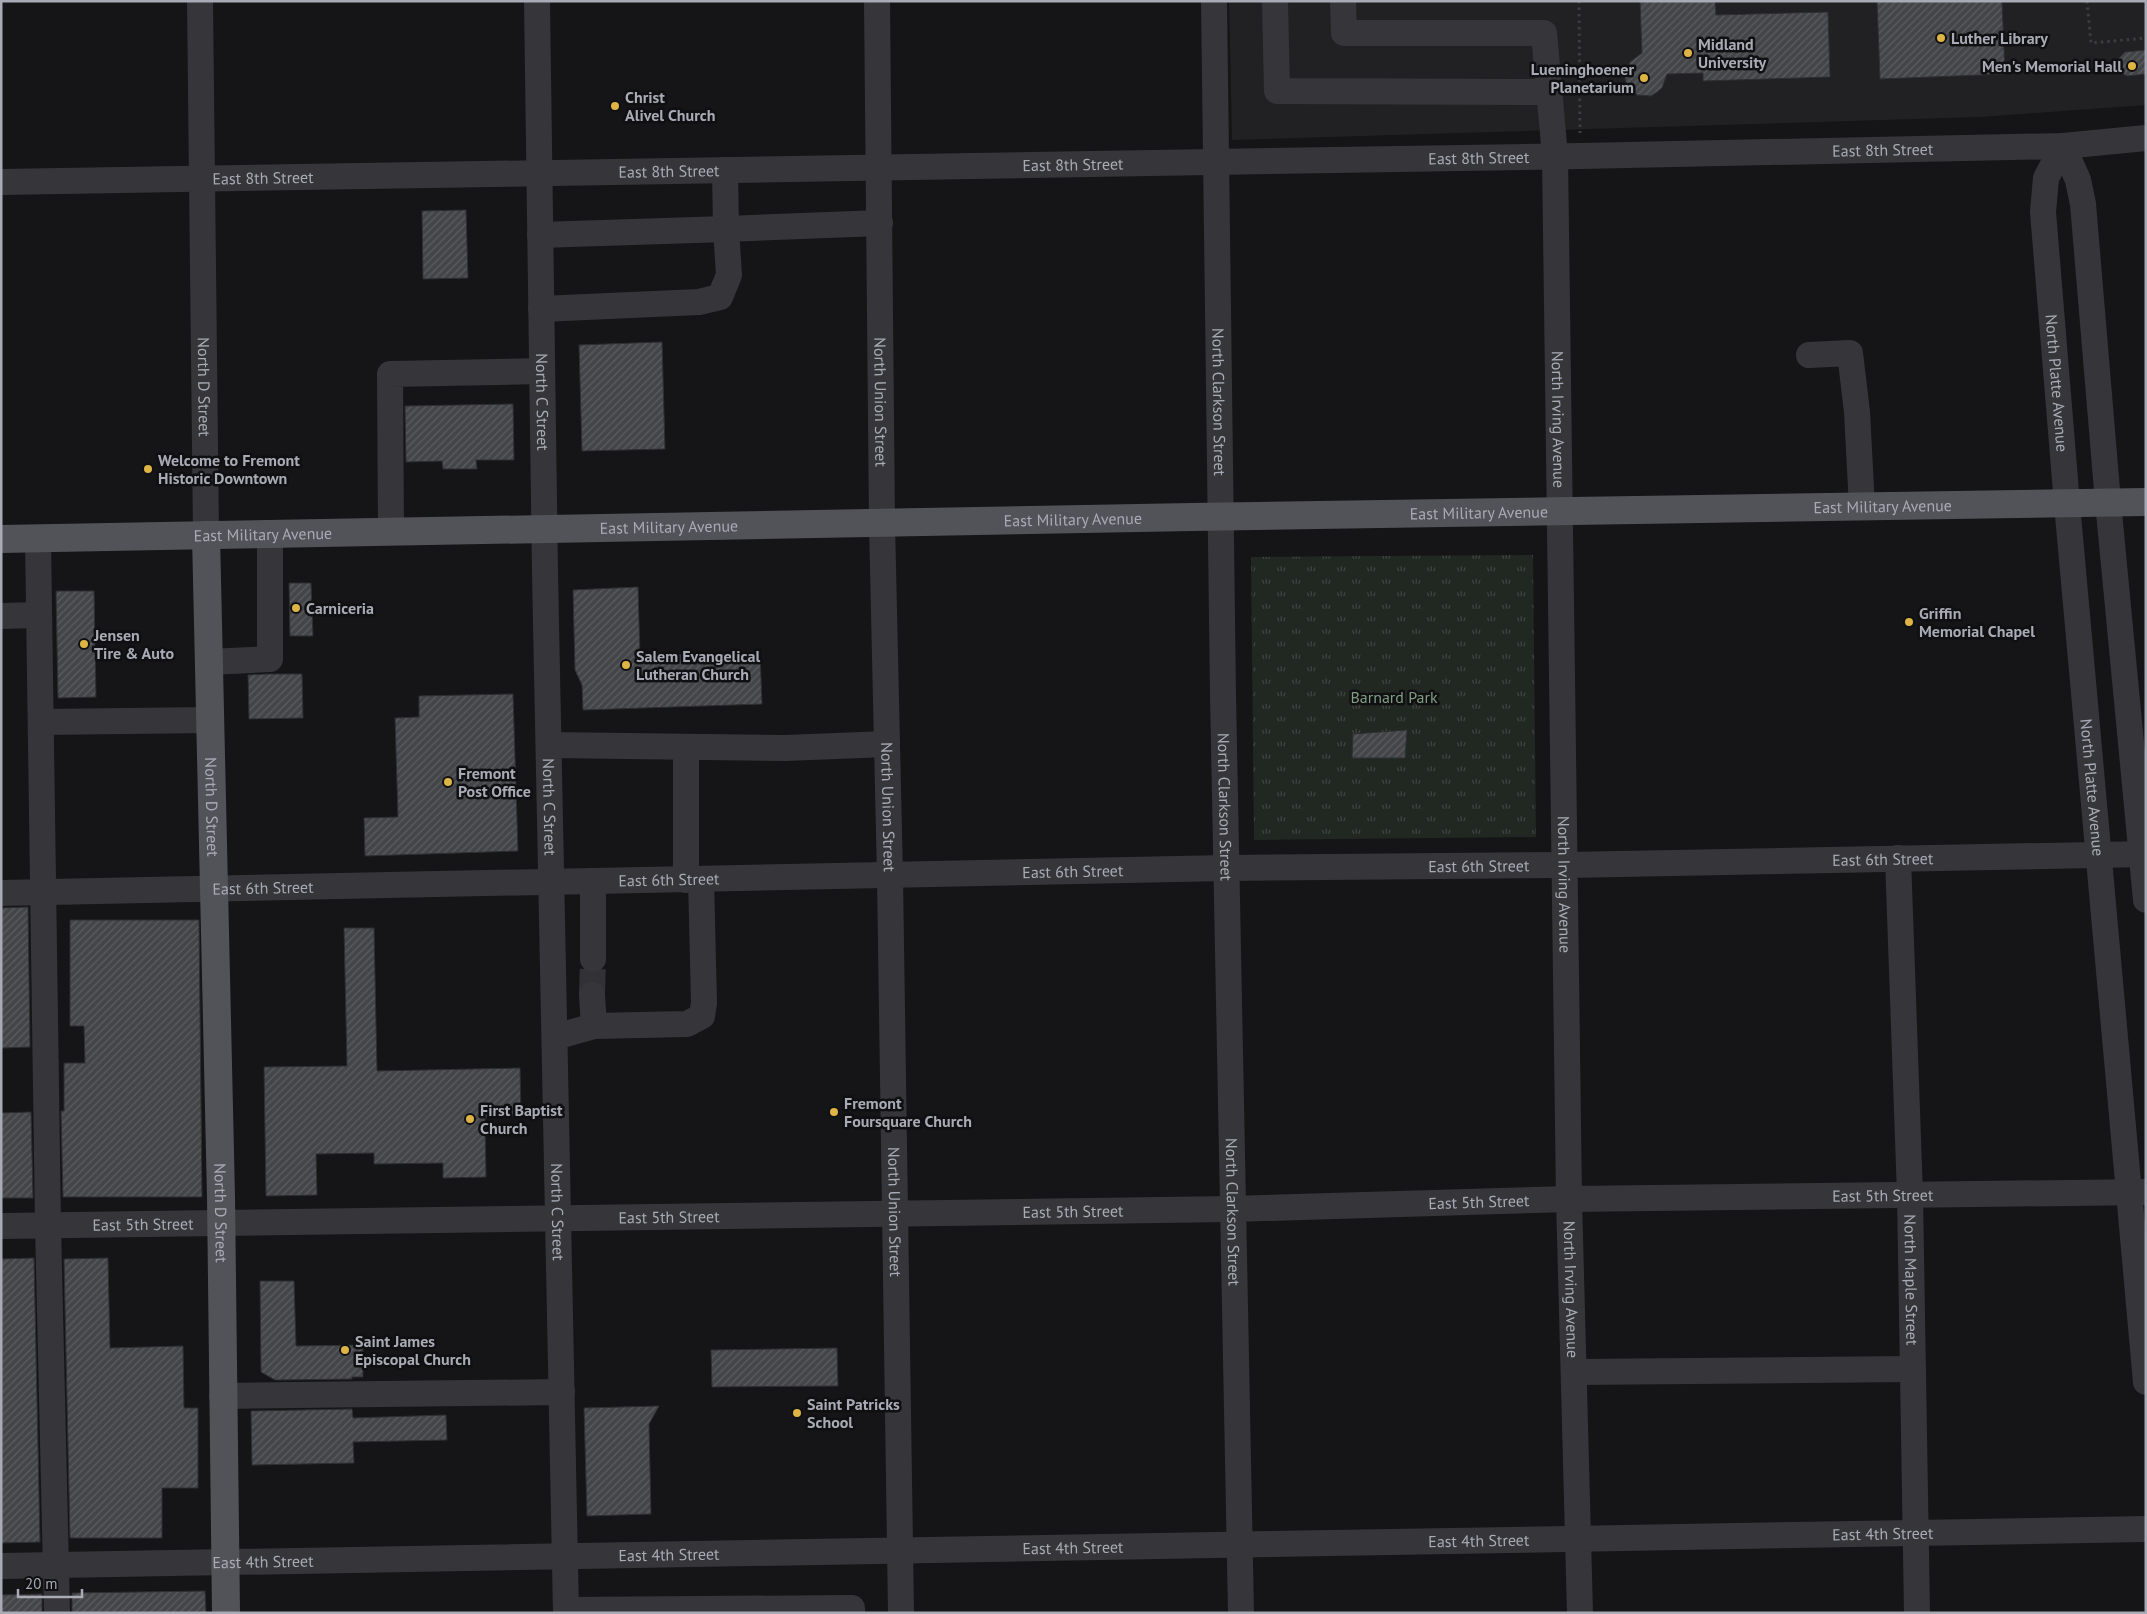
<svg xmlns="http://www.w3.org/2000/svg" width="2147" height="1614" font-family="'PT Sans',sans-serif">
<defs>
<pattern id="grass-tufts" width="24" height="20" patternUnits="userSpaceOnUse" patternTransform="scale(1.25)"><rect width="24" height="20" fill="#212822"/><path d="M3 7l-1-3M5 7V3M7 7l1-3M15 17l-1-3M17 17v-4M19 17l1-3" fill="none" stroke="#3e4440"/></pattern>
<pattern id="building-hatch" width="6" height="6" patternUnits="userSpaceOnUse" patternTransform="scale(1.25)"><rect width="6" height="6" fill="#444549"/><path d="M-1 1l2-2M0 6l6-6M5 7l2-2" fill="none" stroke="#5c5d61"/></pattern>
</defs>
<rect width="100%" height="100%" fill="#151416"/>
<path fill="#212123" d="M1229 1H2146V105L1980 117 1232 140Z"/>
<path fill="url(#grass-tufts)" d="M1533 555 1536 837 1254 840 1251 557Z"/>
<g fill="url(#building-hatch)" stroke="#2f2f32">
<path d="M1640 1H1715L1716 15 1828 12 1830 77 1703 81V73L1667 74 1662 88 1657 92 1651 96 1637 95 1627 87 1624 74 1630 62 1642 53Z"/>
<path d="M1877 1H2002L2005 74 1880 79Z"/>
<path d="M2146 50V74L2127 76 2118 71 2117 60 2125 52Z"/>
<path d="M466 210 468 278 423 279 422 211Z"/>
<path d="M662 342 665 449 582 451 579 345Z"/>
<path d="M513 404 514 460H476L477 469H443L442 461 406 462 405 406Z"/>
<path d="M289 583H311L313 636H290Z"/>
<path d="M638 587 640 656 760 652 762 704 583 710 582 685 575 670 573 590Z"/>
<path d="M56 591H94L96 697 58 698Z"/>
<path d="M268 674H302L303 718 249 719 248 675Z"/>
<path d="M513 694 518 851 365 856 364 818 398 817 395 718 419 717V696Z"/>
<path d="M1407 730 1405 758H1352L1353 734Z"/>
<path d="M28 907 30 1047 1 1048V908Z"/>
<path d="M70 920H199L202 1197H63L61 1111H64V1063H85L84 1026H70Z"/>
<path d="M344 928H374L377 1071 520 1068 521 1116 485 1117 486 1177 443 1178V1163L374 1164V1153L316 1154 317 1195 266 1196 264 1067 347 1066Z"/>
<path d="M31 1112 33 1198H1V1113Z"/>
<path d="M34 1258 40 1542 1 1543V1259Z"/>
<path d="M108 1258 110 1348 183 1346 184 1408H198V1488H162V1538H70L64 1259Z"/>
<path d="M260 1281H294L296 1346 363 1345V1377H352V1379L275 1380 261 1372Z"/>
<path d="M837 1348 838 1386 712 1387 711 1350Z"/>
<path d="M659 1406 649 1424 651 1514 587 1516 584 1408Z"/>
<path d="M352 1409 353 1418 446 1415 447 1440 353 1442 354 1463 252 1465 251 1411Z"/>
<path d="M205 1591 206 1613H72V1593Z"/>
<path d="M42 1594V1613H1V1595Z"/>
</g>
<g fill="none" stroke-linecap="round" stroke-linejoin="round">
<path stroke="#323236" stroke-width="26" stroke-dasharray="26 13" stroke-linecap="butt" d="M592 995 593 959"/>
<g stroke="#3c3d41" stroke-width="3" stroke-dasharray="2.5 4" stroke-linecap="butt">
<path d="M1579 1 1580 133"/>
<path d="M2087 1 2091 43 2146 38"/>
</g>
<g stroke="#36363a" stroke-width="26">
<path id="s1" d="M200 1 206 535"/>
<path id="s2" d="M537 1 545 573 566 1613"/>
<path id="s3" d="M877 1 882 523 890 877 901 1613"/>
<path id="s4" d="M1214 1 1223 695 1241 1613"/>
<path d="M1275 1 1277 91 1549 92"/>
<path id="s5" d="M1343 1 1344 33H1544L1555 156 1569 1199 1580 1613"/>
<path id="s6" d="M2063 146 2046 178 2043 212 2067 504 2146 1382"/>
<path d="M2063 146 2078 180 2083 204 2108 502 2146 900"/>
<path id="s7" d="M1 182 1581 156 2063 146 2146 138"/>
<path d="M540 235 726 229 725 170"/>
<path d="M541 309 699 302 720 297 729 275 726 229 880 223"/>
<path d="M1809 355 1850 353 1857 412 1862 507"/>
<path d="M391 532 390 374 542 371"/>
<path d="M38 538 48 1225 57 1613"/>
<path d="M1 616 39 615"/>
<path d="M209 662 270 659V534"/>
<path d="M41 722 210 720"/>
<path d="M549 745 785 748 887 744"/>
<path id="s8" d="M1898 858 1910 1195 1917 1613"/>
<path d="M686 880V747"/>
<path d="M593 881V959"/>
<path id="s9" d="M1 893 1227 868 1566 865 2146 854"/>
<path d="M592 995 594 1026"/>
<path d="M555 1037 594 1026 687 1024 702 1016 704 1003 701 879"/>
<path id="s10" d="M1 1226 1232 1209 1569 1199 2146 1192"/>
<path d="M1574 1372 1913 1369"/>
<path d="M222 1396 562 1392"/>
<path id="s11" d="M1 1566 2146 1529"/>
<path d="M566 1610 852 1608V1613"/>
</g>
<g stroke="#525359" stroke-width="28">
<path id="s12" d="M206 535 221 1197 226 1613"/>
<path id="s13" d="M1 539 1192 517 2146 502"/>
</g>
</g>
<g fill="#deb545" stroke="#100f11" stroke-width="2">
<circle cx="1941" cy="38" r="5"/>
<circle cx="1688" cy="53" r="5"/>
<circle cx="2132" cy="66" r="5"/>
<circle cx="1644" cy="78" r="5"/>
<circle cx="615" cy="106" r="5"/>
<circle cx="148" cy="469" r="5"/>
<circle cx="296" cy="608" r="5"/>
<circle cx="1909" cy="622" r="5"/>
<circle cx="84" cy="644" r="5"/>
<circle cx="626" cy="665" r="5"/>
<circle cx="448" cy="782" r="5"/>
<circle cx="834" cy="1112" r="5"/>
<circle cx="470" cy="1119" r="5"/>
<circle cx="345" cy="1350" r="5"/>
<circle cx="797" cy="1413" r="5"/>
</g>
<g text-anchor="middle" stroke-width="5" stroke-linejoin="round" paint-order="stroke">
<g font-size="16" font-weight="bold" fill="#a8abb5" stroke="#100f11" text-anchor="start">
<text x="1951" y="44">Luther Library</text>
<text x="1698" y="50">Midland<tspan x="1698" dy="18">University</tspan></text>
<text x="2122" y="72" text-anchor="end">Men's Memorial Hall</text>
<text x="1634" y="75" text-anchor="end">Lueninghoener<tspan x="1634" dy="18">Planetarium</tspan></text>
<text x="625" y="103">Christ<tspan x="625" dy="18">Alivel Church</tspan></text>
<text x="158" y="466">Welcome to Fremont<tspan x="158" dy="18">Historic Downtown</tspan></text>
<text x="306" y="614">Carniceria</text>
<text x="1919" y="619">Griffin<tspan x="1919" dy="18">Memorial Chapel</tspan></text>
<text x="94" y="641">Jensen<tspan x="94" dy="18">Tire &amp; Auto</tspan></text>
<text x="636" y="662">Salem Evangelical<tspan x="636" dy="18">Lutheran Church</tspan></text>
<text x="458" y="779">Fremont<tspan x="458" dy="18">Post Office</tspan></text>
<text x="844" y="1109">Fremont<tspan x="844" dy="18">Foursquare Church</tspan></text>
<text x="480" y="1116">First Baptist<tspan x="480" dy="18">Church</tspan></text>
<text x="355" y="1347">Saint James<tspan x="355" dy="18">Episcopal Church</tspan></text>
<text x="807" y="1410">Saint Patricks<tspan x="807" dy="18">School</tspan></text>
</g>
<g font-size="16" fill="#a8abb5" stroke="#100f11">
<text dy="6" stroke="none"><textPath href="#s7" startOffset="1882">East 8th Street</textPath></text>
<text dy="6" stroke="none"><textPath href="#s7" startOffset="1478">East 8th Street</textPath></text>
<text dy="6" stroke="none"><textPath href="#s7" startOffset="1072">East 8th Street</textPath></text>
<text dy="6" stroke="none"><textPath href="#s7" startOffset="668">East 8th Street</textPath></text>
<text dy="6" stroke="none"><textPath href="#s7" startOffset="262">East 8th Street</textPath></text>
<text dy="6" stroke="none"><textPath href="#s6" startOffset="242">North Platte Avenue</textPath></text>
<text dy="6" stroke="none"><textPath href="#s1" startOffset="386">North D Street</textPath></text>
<text dy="6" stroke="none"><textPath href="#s2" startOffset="401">North C Street</textPath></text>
<text dy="6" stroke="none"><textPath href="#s3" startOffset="401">North Union Street</textPath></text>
<text dy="6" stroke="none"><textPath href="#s4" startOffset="401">North Clarkson Street</textPath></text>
<text dy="6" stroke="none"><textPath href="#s5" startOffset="619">North Irving Avenue</textPath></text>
<text dy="6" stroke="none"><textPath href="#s13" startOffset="1882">East Military Avenue</textPath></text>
<text dy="6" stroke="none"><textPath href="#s13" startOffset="1478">East Military Avenue</textPath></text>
<text dy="6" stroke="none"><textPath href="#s13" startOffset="1072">East Military Avenue</textPath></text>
<text dy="6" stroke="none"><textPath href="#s13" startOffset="668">East Military Avenue</textPath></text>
<text dy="6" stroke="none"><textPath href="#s13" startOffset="262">East Military Avenue</textPath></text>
<text dy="6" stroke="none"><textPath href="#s6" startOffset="648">North Platte Avenue</textPath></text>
<text dy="6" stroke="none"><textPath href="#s12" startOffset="272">North D Street</textPath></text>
<text dy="6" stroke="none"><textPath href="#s2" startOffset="806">North C Street</textPath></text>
<text dy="6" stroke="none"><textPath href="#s3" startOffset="806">North Union Street</textPath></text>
<text dy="6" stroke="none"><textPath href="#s4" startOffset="806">North Clarkson Street</textPath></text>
<text dy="6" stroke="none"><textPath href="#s9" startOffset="1882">East 6th Street</textPath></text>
<text dy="6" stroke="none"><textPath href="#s9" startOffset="1478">East 6th Street</textPath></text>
<text dy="6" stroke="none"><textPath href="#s9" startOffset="1072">East 6th Street</textPath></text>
<text dy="6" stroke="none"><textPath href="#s9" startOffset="668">East 6th Street</textPath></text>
<text dy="6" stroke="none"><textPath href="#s5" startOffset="1084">North Irving Avenue</textPath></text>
<text dy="6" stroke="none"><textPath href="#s9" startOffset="262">East 6th Street</textPath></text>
<text dy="6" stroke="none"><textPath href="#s10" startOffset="1882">East 5th Street</textPath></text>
<text dy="6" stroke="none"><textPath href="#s10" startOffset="1478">East 5th Street</textPath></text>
<text dy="6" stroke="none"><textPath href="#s10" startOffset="1072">East 5th Street</textPath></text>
<text dy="6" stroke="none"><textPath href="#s12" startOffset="678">North D Street</textPath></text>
<text dy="6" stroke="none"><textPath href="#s2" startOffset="1211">North C Street</textPath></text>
<text dy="6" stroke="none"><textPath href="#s3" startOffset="1211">North Union Street</textPath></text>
<text dy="6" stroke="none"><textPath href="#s4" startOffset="1211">North Clarkson Street</textPath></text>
<text dy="6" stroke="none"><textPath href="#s10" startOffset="668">East 5th Street</textPath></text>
<text dy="6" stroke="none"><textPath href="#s10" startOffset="142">East 5th Street</textPath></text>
<text dy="6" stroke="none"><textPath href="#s8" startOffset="422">North Maple Street</textPath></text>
<text dy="6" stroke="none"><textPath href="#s5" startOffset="1489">North Irving Avenue</textPath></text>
<text dy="6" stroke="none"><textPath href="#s11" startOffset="1882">East 4th Street</textPath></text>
<text dy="6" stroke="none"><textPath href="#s11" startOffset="1478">East 4th Street</textPath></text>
<text dy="6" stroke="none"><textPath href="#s11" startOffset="1072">East 4th Street</textPath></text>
<text dy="6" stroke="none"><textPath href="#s11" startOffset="668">East 4th Street</textPath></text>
<text dy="6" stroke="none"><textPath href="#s11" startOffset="262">East 4th Street</textPath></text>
</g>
<g font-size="16" fill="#819e85" stroke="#100f11">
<text x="1394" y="703">Barnard Park</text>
</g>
</g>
<rect width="2147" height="1614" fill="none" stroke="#a8abb5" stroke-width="5"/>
<path d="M18 1589v8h64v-8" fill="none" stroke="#a8abb5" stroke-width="2.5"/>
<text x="25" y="1589" font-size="15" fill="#a8abb5" stroke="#100f11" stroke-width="4" paint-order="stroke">20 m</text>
</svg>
